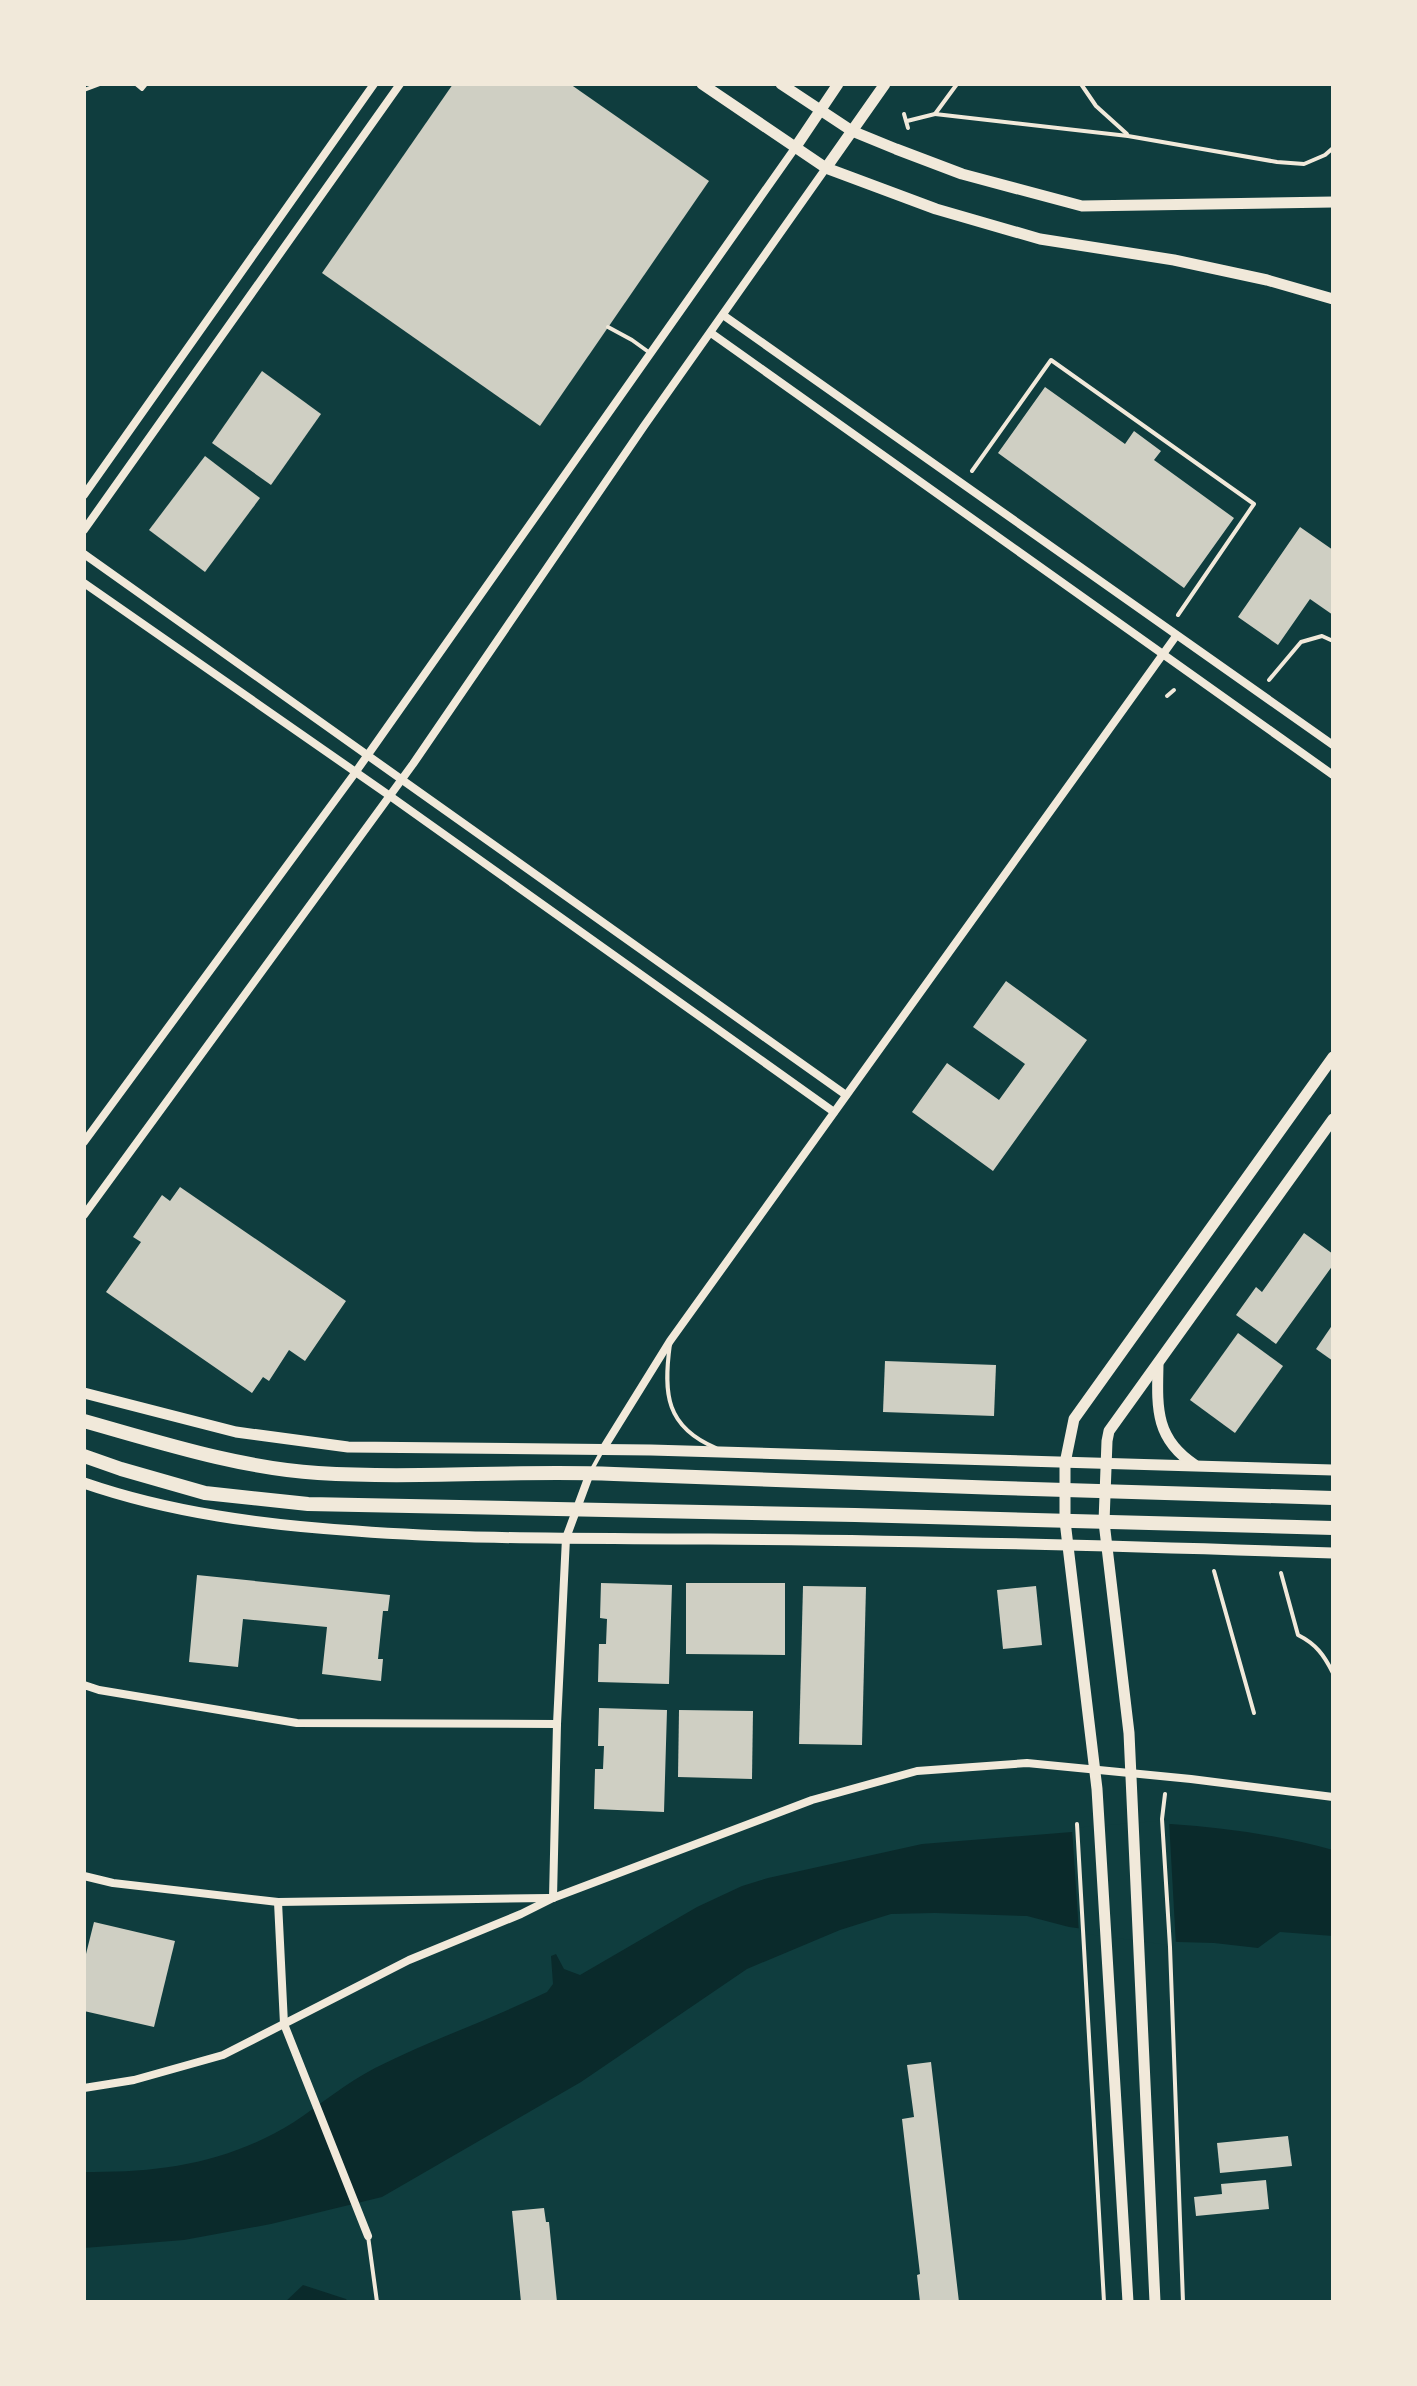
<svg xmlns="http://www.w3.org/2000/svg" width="1417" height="2386" font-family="Lato,sans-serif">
<rect width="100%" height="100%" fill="#0f3d3e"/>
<g fill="#0a2a2b">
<path d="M1171 1824C1226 1828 1279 1835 1333 1850V1936L1280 1932 1258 1948 1214 1943 1178 1942 1069 1927 1027 1916 935 1913 891 1914 840 1930 747 1969 581 2082 382 2197 271 2224 184 2240 84 2248V2172C160 2173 229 2163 294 2122 321 2104 346 2083 375 2068 431 2040 491 2019 547 1992L553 1984 551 1956 556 1954 564 1969 580 1975 697 1907 742 1886 768 1878 922 1844Z"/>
<path d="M303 2285 346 2299 348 2302H285Z"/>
</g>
<path fill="#0f3d3e" d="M1169 1820 1176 1946 1079 1933 1072 1828Z"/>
<g fill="#cfcfc3">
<path d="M453 84H570L709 181 540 426 322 273Z"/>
<path d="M262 371 321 414 271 485 212 443Z"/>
<path d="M1045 387 1125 444 1134 431 1161 451 1154 460 1234 518 1184 588 998 453Z"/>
<path d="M205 456 260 498 205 572 149 530Z"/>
<path d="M1300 527 1333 550V615L1310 599 1278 645 1238 617Z"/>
<path d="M1006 981 1087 1040 993 1171 912 1112 947 1063 999 1100 1025 1064 973 1027Z"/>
<path d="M180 1187 346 1301 305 1361 289 1350 269 1381 263 1377 252 1393 106 1292 141 1242 133 1237 162 1195 170 1201Z"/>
<path d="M1304 1233 1333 1254V1265L1276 1344 1236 1315 1256 1287 1262 1292Z"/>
<path d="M1333 1324V1361L1316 1349Z"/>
<path d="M1238 1333 1283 1366 1235 1433 1190 1400Z"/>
<path d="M885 1361 996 1365 994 1416 883 1412Z"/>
<path d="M197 1575 390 1595 388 1611H383L378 1659H383L381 1681 322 1674 327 1627 243 1619 238 1667 189 1662Z"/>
<path d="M601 1583 672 1585 669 1684 598 1682 599 1644H606L607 1619 600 1618Z"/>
<path d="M686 1583H785V1655L686 1654Z"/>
<path d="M803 1586 866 1587 862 1745 799 1744Z"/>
<path d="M1036 1586 1042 1645 1003 1649 997 1590Z"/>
<path d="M599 1708 667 1710 664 1812 594 1809 595 1769H603L604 1746H598Z"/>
<path d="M679 1710 753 1711 752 1779 678 1777Z"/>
<path d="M94 1922 175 1941 154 2027 84 2011V1962Z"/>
<path d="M931 2062 959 2302H920L917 2275 920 2274 902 2119 914 2117 907 2065Z"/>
<path d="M1288 2136 1292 2166 1220 2173 1217 2143Z"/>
<path d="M1266 2180 1269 2209 1196 2216 1194 2197 1222 2194 1221 2184Z"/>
<path d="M544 2208 546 2222H549L557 2302H521L512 2211Z"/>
</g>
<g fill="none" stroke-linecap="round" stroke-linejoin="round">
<g stroke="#f1e9da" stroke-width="4">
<path d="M136 84 142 89 146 84"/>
<path d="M957 84 935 114 1128 136 1277 162 1304 164 1325 155 1333 148"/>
<path d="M1081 84 1096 106 1127 134"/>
<path d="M84 90 100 84"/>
<path d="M904 114 908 128"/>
<path d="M907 121 935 114"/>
<path d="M972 471 1051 360 1254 504 1178 615"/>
<path d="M1269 680 1301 642 1322 636 1333 641"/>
<path d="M1167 696 1174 690"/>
<path d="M1214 1571 1254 1713"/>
<path d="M1281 1573 1298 1635C1316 1644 1324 1655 1333 1673"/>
<path d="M1165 1794 1162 1819 1170 1947 1183 2302"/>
<path d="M1077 1824 1104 2302"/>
</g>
<g stroke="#f1e9da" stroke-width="4">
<path d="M608 327 632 340 650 353"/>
<path d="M670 1344C663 1394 666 1427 716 1448"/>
<path d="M591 1471 602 1451"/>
<path d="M368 2236 377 2302"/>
</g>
<g stroke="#f1e9da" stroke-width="8">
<path d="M723 315 1333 745"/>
<path d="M711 333 1333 775"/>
<path d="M84 495 374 84"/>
<path d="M84 530 400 84"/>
<path d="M84 554 846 1095"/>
<path d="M84 583 390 796 834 1112"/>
<path d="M84 1142 355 773 795 148"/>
<path d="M84 1215 413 764 644 426 826 168"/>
<path d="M603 1449 670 1341 1176 636"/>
<path d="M84 1685 99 1690 297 1723 557 1724"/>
<path d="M84 1876 113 1883 278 1902 549 1898"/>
<path d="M553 1898 557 1724 566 1538 590 1473"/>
<path d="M278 1902 284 2024 368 2236"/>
<path d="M84 2088 134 2080 223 2055 409 1960 521 1914 553 1898 812 1800 917 1771 1027 1763 1191 1779 1333 1797"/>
</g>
<g stroke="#f1e9da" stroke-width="11">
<path d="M702 84 826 168 936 209 1040 239 1174 260 1267 280 1333 299"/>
<path d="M781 84 852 131 896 149 962 174 1082 206 1333 202"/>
<path d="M795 148 838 84"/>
<path d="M826 168 885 84"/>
<path d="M1158 1365C1157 1408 1155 1439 1195 1465"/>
<path d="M84 1393 236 1432 348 1447 651 1450 1333 1470"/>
<path d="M84 1483C171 1513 264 1525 356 1531 473 1540 591 1538 709 1539 917 1540 1125 1546 1333 1553"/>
<path d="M1128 2302 1097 1789 1065 1521V1463L1074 1419 1333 1057"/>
<path d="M1155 2302 1129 1733 1104 1522 1107 1441 1109 1431 1333 1119"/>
</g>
<g stroke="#f1e9da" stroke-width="14">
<path d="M84 1421C159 1442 239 1468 318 1473 416 1479 515 1470 614 1474 854 1483 1093 1492 1333 1498"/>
<path d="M84 1456 121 1469 205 1493 308 1504 855 1515 1333 1528"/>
</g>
</g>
<rect width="1417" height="2386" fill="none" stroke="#f1e9da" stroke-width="172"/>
</svg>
